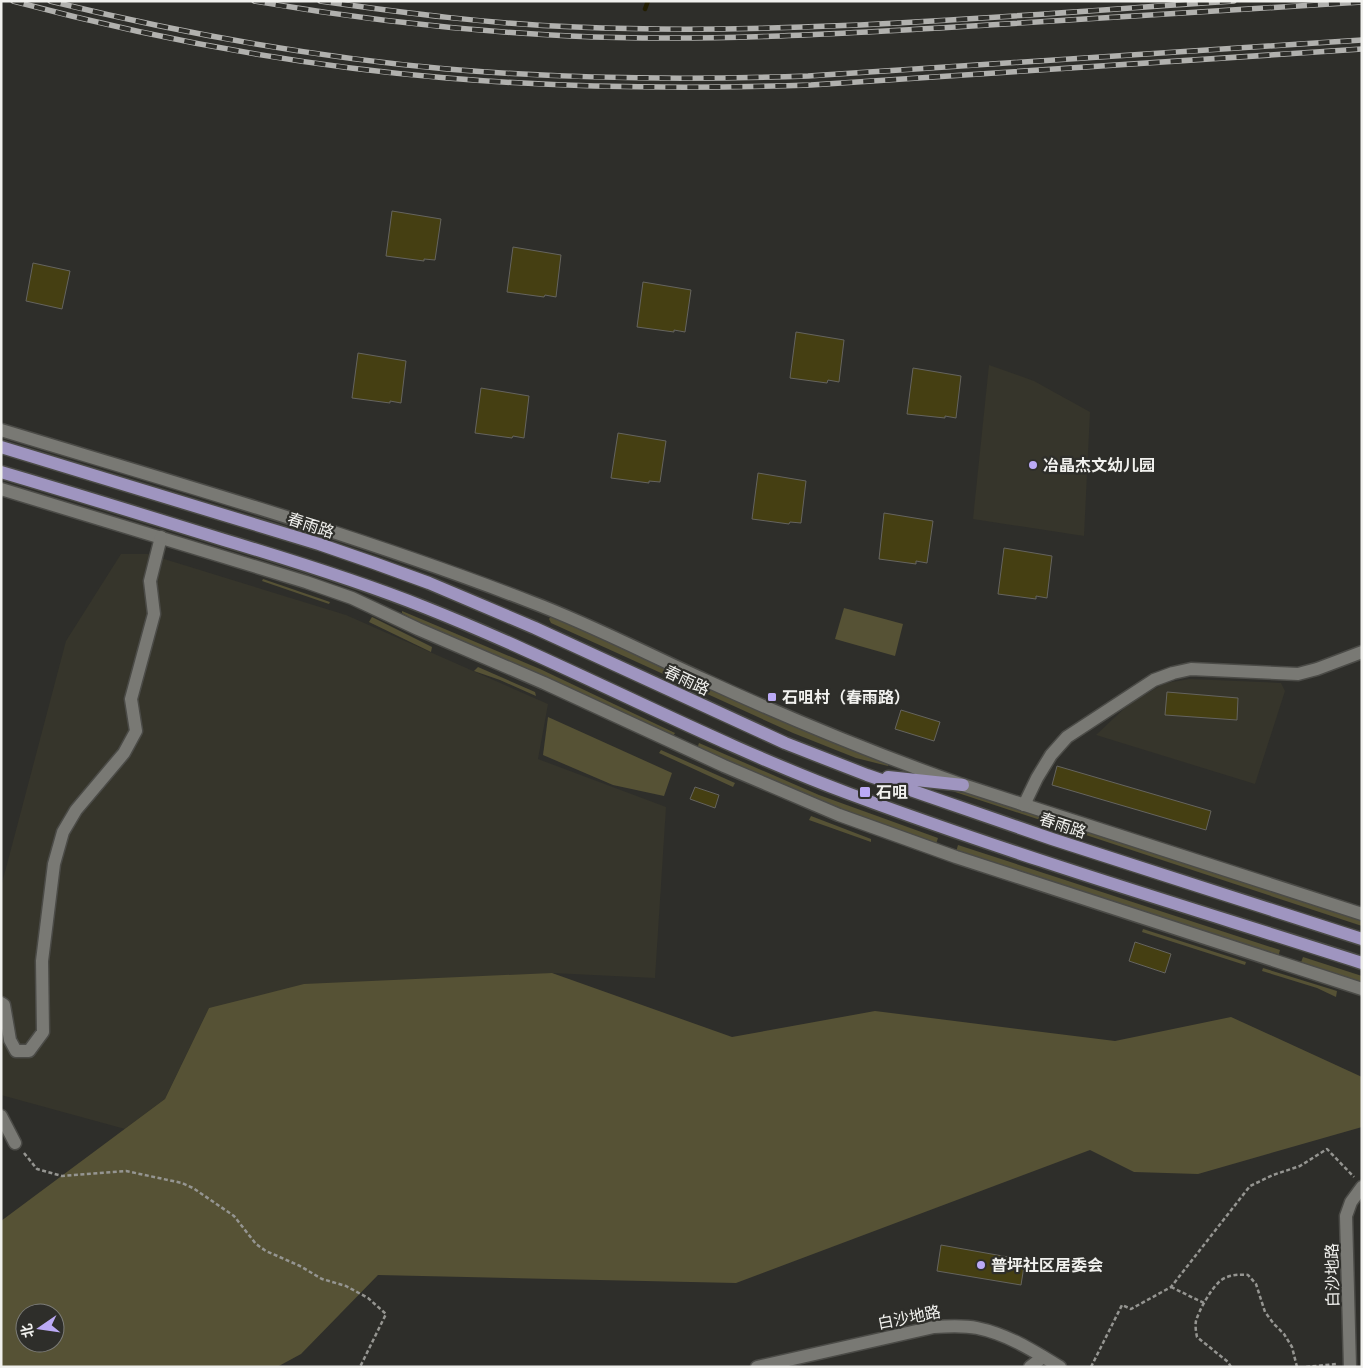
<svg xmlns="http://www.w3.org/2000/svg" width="1363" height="1368" font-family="'Source Serif 4','Noto Sans SC',serif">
<rect width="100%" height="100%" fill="#2e2e2a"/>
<g fill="#36352b">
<path d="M989 365 1034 381 1090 412 1084 536 973 519Z"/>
<path d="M121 554H148L346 615 548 704 538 759 666 807 655 978 552 973 209 1008 165 1099 125 1129 1 1095V887L66 641Z"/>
<path d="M1190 679 1281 683 1285 691 1255 784 1096 735 1129 704 1165 683Z"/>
</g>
<g fill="#565235" fill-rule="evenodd">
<path d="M263 579 330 602 329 604 262 581Z"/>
<path d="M844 608 903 624 895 656 835 639Z"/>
<path d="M402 611 540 669 675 733 672 738 428 628 402 613Z"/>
<path d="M551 616 889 763 888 766 856 758 793 733 551 623 549 619Z"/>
<path d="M372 617 432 647 431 652 369 622Z"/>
<path d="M478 667 535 692 536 696 500 680 474 671Z"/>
<path d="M548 717 672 773 664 796 613 785 543 755Z"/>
<path d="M699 743 819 795 938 838 936 844 817 800 697 749Z"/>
<path d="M661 750 735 783 733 787 659 753Z"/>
<path d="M952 791 979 795 1362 918V926Z"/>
<path d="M811 816 871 839V842L809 820Z"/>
<path d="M958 845 1280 950 1278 958 956 852Z"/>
<path d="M1143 929 1246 962 1245 965 1142 932Z"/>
<path d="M1303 957 1362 976V985L1300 965Z"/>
<path d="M1263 968 1337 991 1336 997 1317 988 1262 971Z"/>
<path d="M552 973 732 1037 875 1011 1115 1041 1231 1017 1362 1077V1127L1198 1174 1134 1172 1090 1150 736 1283 378 1275 301 1354 277 1367H1V1221L165 1099 209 1008 304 984ZM25 1313H55V1343H25Z"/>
</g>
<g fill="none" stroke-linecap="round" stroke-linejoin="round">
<path stroke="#231e00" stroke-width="4.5" d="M645 9 648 1"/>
</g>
<g fill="#453f12" stroke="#65645f">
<path d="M392 211 441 219 435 260 424 259V261L386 256Z"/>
<path d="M513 247 561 255 556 297 545 295 544 297 507 292Z"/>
<path d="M33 263 70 271 62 309 26 301Z"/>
<path d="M643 282 691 290 685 332 674 330V332L637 327Z"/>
<path d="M796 332 844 340 839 382 828 380 827 383 790 378Z"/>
<path d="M358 353 406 361 401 403 390 401V403L352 398Z"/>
<path d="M913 368 961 376 956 418 945 416V418L907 414Z"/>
<path d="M481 388 529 396 524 438 513 436 512 438 475 433Z"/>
<path d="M618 433 666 441 660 482 649 481V483L611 478Z"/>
<path d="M758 473 806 481 801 523 790 522 789 524 752 519Z"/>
<path d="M884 513 933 521 927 563 916 561V564L879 559Z"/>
<path d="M1004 548 1052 556 1047 598 1036 596V599L998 594Z"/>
<path d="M1167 692 1238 698 1237 720 1165 715Z"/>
<path d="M901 710 940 722 934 741 895 729Z"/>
<path d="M1057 766 1211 811 1206 830 1052 785Z"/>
<path d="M695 787 719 795 715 808 690 799Z"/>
<path d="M1135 942 1171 954 1165 973 1129 961Z"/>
<path d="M941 1245 1025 1260 1021 1285 937 1271Z"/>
</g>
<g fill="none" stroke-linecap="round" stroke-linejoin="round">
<defs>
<g id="minor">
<path d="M1 430C179 484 358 535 531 602 590 624 647 654 705 680 790 719 875 754 963 785L1362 914"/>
<path d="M1 489 306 582 352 598 418 629 544 683 724 766 839 815 956 857 1362 989"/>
<path d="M1024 805 1037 778 1051 755 1067 737 1154 680 1173 673 1191 669 1298 674 1317 669 1362 652"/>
<path d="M1 1003 4 1005 10 1040 16 1051H29L43 1032 42 961 54 864 63 832 76 810 124 753 136 731 131 699 154 614 150 581 161 537"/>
<path d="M1 1116 15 1143"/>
<path d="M1030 1367 1043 1357"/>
</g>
<g id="tertiary">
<path d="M757 1367 934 1327C948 1326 963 1325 977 1328 1007 1334 1034 1351 1060 1367"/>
<path d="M1350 1367 1346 1216 1351 1202 1362 1187"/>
</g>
<g id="primary">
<path d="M1 447 319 544 374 563 429 583 535 628 785 743 867 775 1052 839 1362 939"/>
<path d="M1 472C76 494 150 517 224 540 291 560 359 581 424 607 568 664 705 740 850 794 1019 857 1191 908 1362 963"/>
<path d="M888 777 963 785"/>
</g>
</defs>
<use href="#minor" stroke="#4b4b47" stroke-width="15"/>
<use href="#tertiary" stroke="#4b4b47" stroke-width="15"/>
<use href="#primary" stroke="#4b4b47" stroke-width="15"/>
<g stroke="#959591" stroke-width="2.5" stroke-dasharray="4 2.5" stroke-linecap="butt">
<path d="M24 1153 37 1169 62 1176 126 1171 182 1183 193 1188 234 1216 256 1244 266 1251 300 1266 322 1279 346 1286 368 1298 386 1314 360 1367"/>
<path d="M1171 1287 1204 1303"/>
<path d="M1091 1367 1122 1305 1131 1309 1171 1287 1250 1186 1273 1175 1300 1166 1327 1149 1354 1177"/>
<path d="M1231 1367 1228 1362 1197 1337C1196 1332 1195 1326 1196 1321 1199 1310 1210 1291 1218 1283 1225 1275 1238 1274 1248 1275L1256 1284 1265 1312 1274 1324 1284 1334 1292 1347 1297 1367"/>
<path d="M1306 1367 1336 1364"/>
</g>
<use href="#minor" stroke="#797974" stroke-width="12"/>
<use href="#tertiary" stroke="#797974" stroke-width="12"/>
<use href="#primary" stroke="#9f95c0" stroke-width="12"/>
<defs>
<g id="rail">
<path d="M13 1C155 39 301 66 447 78 568 88 689 89 811 85L1362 49"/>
<path d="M50 1C180 33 313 57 447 69 567 79 687 80 808 76L1362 40"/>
<path d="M254 1C358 19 464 31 570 36 704 42 838 34 972 26 1102 18 1232 10 1362 2"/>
<path d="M320 1C405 13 490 24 576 27 795 36 1015 15 1234 1"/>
</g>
</defs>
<use href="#rail" stroke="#b1b1ae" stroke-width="5.5"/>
<use href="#rail" stroke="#2e2e2a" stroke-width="4" stroke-dasharray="11" stroke-linecap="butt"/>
</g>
<g fill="#bbaaf6" stroke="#2e2e2a" stroke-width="2">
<circle cx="1033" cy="465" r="5"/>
<rect x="767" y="692" width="10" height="10" rx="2.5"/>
<rect x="859" y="786" width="12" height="12" rx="2.5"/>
<circle cx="981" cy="1265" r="5"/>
</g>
<g text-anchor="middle" stroke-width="4.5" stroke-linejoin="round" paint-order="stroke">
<g font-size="16" font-weight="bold" fill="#f1f1ee" stroke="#2e2e2a" text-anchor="start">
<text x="1043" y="471">冶晶杰文幼儿园</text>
<text x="782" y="703">石咀村（春雨路）</text>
<text x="876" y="798">石咀</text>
<text x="991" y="1271">普坪社区居委会</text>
</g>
<g font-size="16" fill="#f1f1ee" stroke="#2e2e2a">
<text transform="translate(311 525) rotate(18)" y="6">春雨路</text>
<text transform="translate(687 680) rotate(25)" y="6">春雨路</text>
<text transform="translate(1063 825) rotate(18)" y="6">春雨路</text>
<text transform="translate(1332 1275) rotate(-91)" y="6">白沙地路</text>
<text transform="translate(909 1317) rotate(-11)" y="6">白沙地路</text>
</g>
</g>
<rect width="1363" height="1368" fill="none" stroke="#f1f1ee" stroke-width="5"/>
<g transform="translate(40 1328) rotate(257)"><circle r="24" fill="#2e2e2a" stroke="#7c7c78"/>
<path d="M0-4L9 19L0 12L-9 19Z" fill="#bbaaf6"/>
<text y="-8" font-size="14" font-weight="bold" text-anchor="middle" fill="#f1f1ee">北</text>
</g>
</svg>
